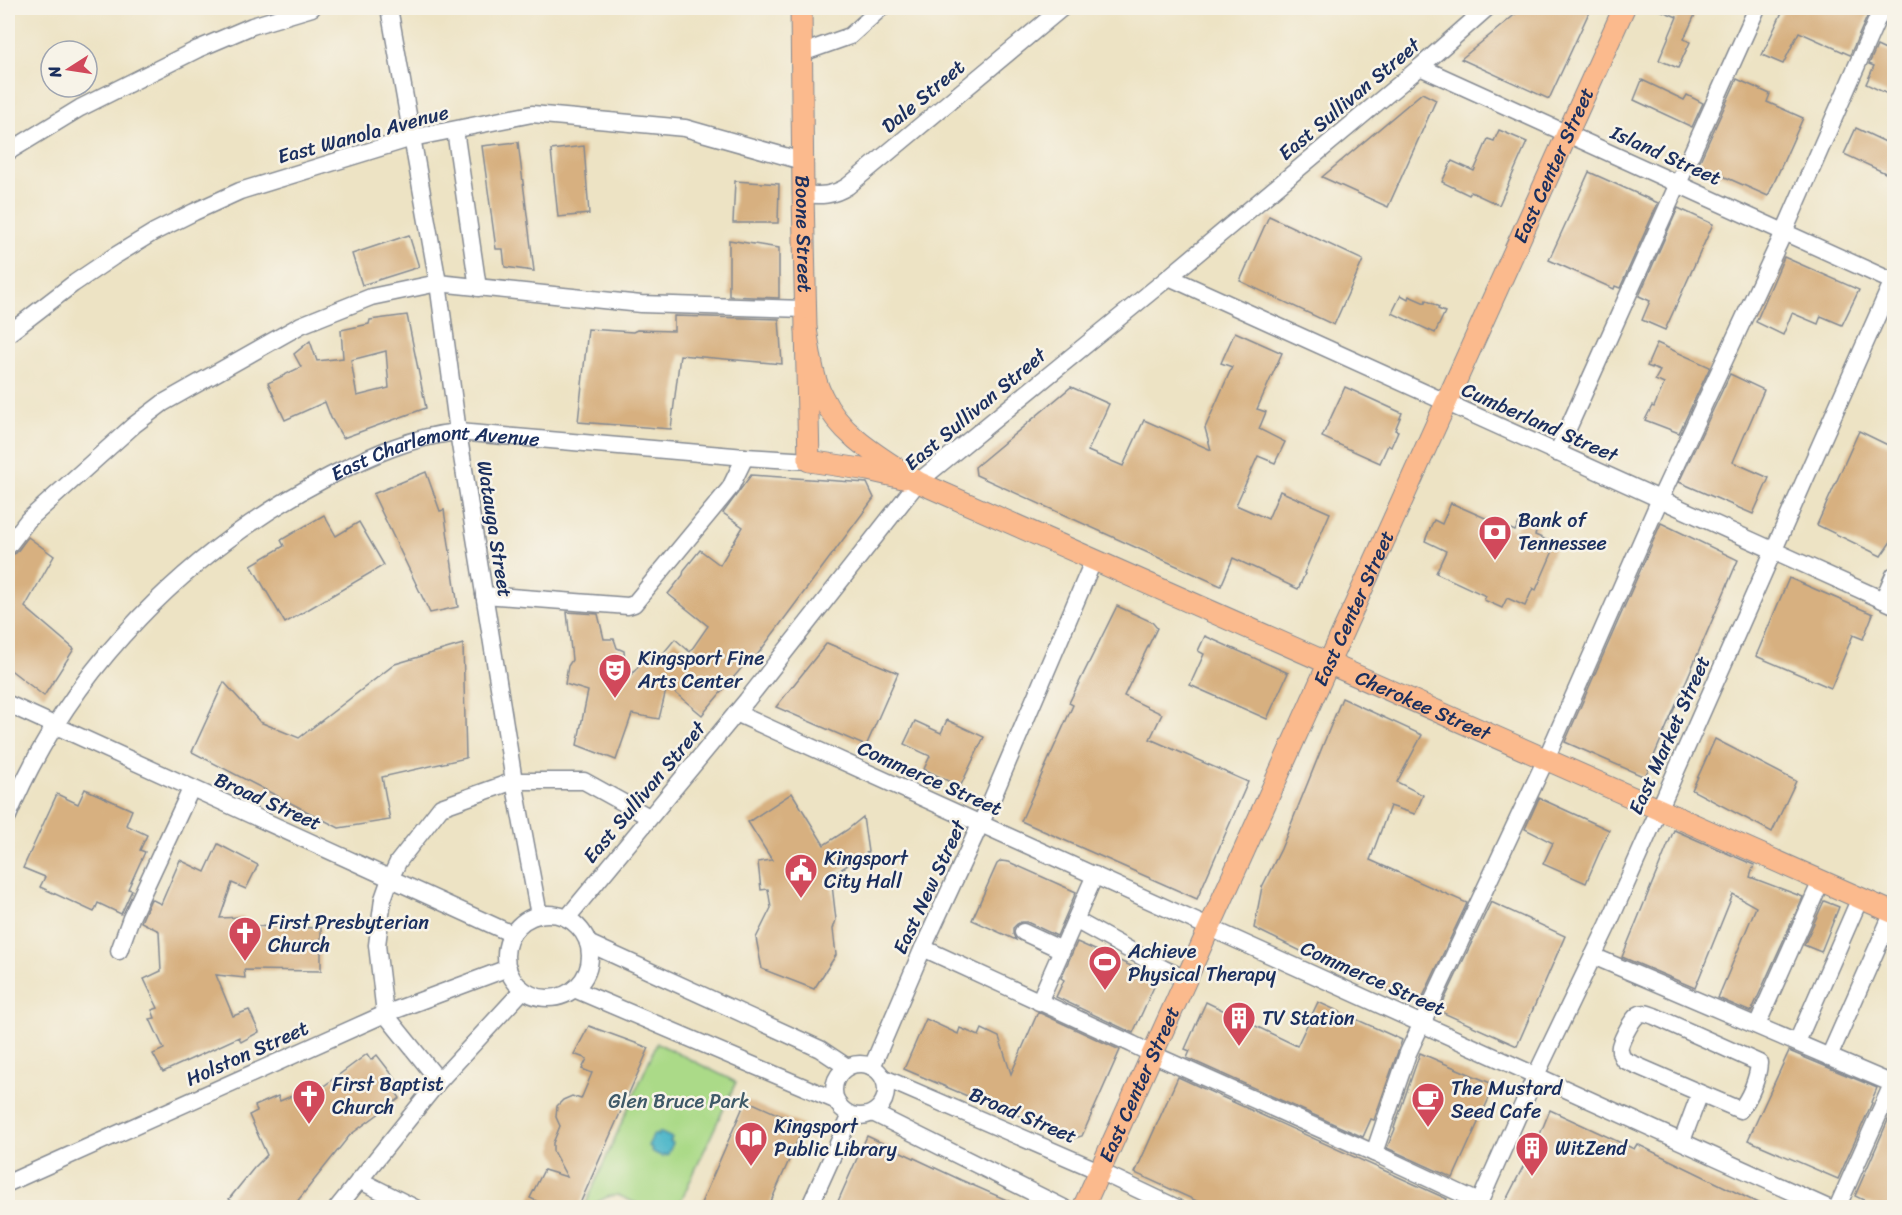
<svg xmlns="http://www.w3.org/2000/svg" width="1902" height="1215" font-family="Sriracha,sans-serif">
<rect width="100%" height="100%" fill="#f7f3e8"/>
<filter id="ink" filterUnits="userSpaceOnUse"><feTurbulence type="fractalNoise" baseFrequency=".0167" numOctaves="2"/><feDisplacementMap in="SourceGraphic" scale="12" xChannelSelector="R" yChannelSelector="G"/><feConvolveMatrix kernelMatrix="1 2 1 2 8 2 1 2 1" color-interpolation-filters="sRGB"/></filter>
<filter id="wash" filterUnits="userSpaceOnUse"><feTurbulence type="fractalNoise" baseFrequency=".008" numOctaves="4" result="noise"/><feDisplacementMap in="SourceGraphic" scale="24" xChannelSelector="R" yChannelSelector="G"/><feGaussianBlur stdDeviation="1.35" result="paint"/><feColorMatrix in="noise" values="0 0 0 0 0 0 0 0 0 0 0 0 0 0 0 0 0 1.4 0 .05"/><feComposite in="paint" operator="in"/></filter>
<g filter="url(#wash)">
<rect width="100%" height="100%" fill="#ede3c4"/>
<path fill="#abda88" stroke="#638473" stroke-width="1.5" d="M657 1043 736 1082 678 1207H644L618 1195 607 1197 588 1207 584 1208Z"/>
<path fill="#4ab5c8" stroke="#327293" stroke-width="1.5" d="M659 1132 672 1138 670 1141 673 1143 667 1156 664 1154 663 1157 651 1151 652 1148 648 1146 654 1134 658 1136Z"/>
<g id="blocks">
<g fill="#d7b080" fill-rule="evenodd">
<path d="M1523 8H1591L1549 99 1461 59Z"/>
<path d="M1655 8H1698L1684 39 1690 42 1678 68 1659 60 1677 17Z"/>
<path d="M1784 8H1871L1850 55 1799 32 1783 64 1762 55Z"/>
<path d="M1877 46 1894 54V97L1866 84 1874 66 1869 64Z"/>
<path d="M1737 79 1770 94 1767 102 1803 118 1768 196 1698 165Z"/>
<path d="M1642 80 1684 100 1687 95 1703 103 1692 127 1634 100Z"/>
<path d="M1422 93 1436 100 1388 207 1322 177Z"/>
<path d="M1856 128 1894 146V177L1844 154Z"/>
<path d="M1499 130 1527 142 1499 205 1471 192 1469 195 1442 182 1452 161 1474 171 1488 139 1494 141Z"/>
<path d="M518 142 534 271 505 267 503 249H496L482 146Z"/>
<path d="M584 146 589 214 558 217 551 150Z"/>
<path d="M1589 172 1658 203 1620 288 1615 286 1614 289 1549 260Z"/>
<path d="M735 181 779 184 778 223H733Z"/>
<path d="M1678 208 1713 224 1665 330 1642 320 1650 301 1639 296Z"/>
<path d="M1269 216 1363 260 1334 325 1240 281Z"/>
<path d="M409 235 419 267 362 285 352 254Z"/>
<path d="M729 240 779 248V298L729 296Z"/>
<path d="M1784 257 1859 290 1842 325 1821 316 1818 324 1792 313 1783 335 1756 322Z"/>
<path d="M1401 295 1408 299 1409 296 1425 303 1426 300 1439 307 1438 309 1445 312 1435 333 1392 313Z"/>
<path d="M407 315 426 408 343 438 331 418 325 402 285 420 268 383 301 367 294 354 310 341 317 361 343 358 341 330 369 324 370 320ZM386 351 389 388 357 396 351 360Z"/>
<path d="M674 316 779 319 782 364 680 355 671 429 578 422 588 329 633 332 637 330 674 331Z"/>
<path d="M1235 332 1282 353 1257 409 1266 412 1259 429 1285 442 1275 463 1258 456 1236 505 1268 519 1280 491 1330 513 1304 573 1305 574 1298 589 1283 582V581L1233 558 1221 586 976 475 975 467 1071 387 1109 404 1088 451 1123 466 1144 420 1211 450 1205 428 1232 367 1221 363Z"/>
<path d="M1657 343 1710 367 1679 433 1645 420 1652 406 1654 407 1664 384 1655 380 1660 371 1647 366Z"/>
<path d="M1730 374 1764 390 1733 462 1769 478 1753 514 1679 482Z"/>
<path d="M1345 387 1402 413 1395 430 1398 431 1391 447 1388 445 1380 463 1322 437Z"/>
<path d="M1859 431 1894 448V537L1881 556 1817 525Z"/>
<path d="M426 472 440 511 444 510 458 607 430 613 373 494Z"/>
<path d="M751 475 867 483 874 498 752 662 749 659 702 715 667 686 659 719 632 714 616 760 577 745 588 691 565 684 568 666 572 660 567 612 598 614 604 639H614L617 648 624 651 626 681 653 649 661 656 675 639 690 652 708 626 668 594 683 575 684 570 700 550 720 565 743 527 723 513Z"/>
<path d="M1451 503 1515 531 1522 517 1539 525 1535 535 1556 544 1536 590 1533 588 1525 606 1507 598 1502 608 1484 600 1486 596 1436 573 1446 551 1425 541 1431 526 1434 520 1442 524Z"/>
<path d="M324 515 336 536 359 522 384 565 285 623 251 565 284 546 281 540Z"/>
<path d="M1661 523 1738 560 1645 777 1565 742Z"/>
<path d="M28 537 54 556 25 607 74 649 44 696 8 668V556L16 553Z"/>
<path d="M1789 578 1873 614 1863 639 1853 635 1831 688 1756 656Z"/>
<path d="M1117 606 1152 622 1157 628 1124 696 1162 714 1150 739 1248 782 1197 899 1021 821 1073 705 1069 703Z"/>
<path d="M1205 636 1288 673 1267 719 1190 685 1204 654 1198 651Z"/>
<path d="M827 643 898 673 866 746 776 707Z"/>
<path d="M463 644 466 758 382 777 390 820 339 828 192 752 224 682 260 722 299 738 395 664Z"/>
<path d="M1342 698 1422 735 1397 782 1423 795 1415 814 1390 806 1370 860 1467 903 1419 1005 1329 965 1254 928 1262 887 1281 849Z"/>
<path d="M947 720 984 737 960 787 924 769 930 756 904 744 915 721 941 733Z"/>
<path d="M1715 739 1796 781 1772 832 1692 790Z"/>
<path d="M85 789 132 810 126 825 147 835 140 850 145 852 128 889 132 890 121 914 98 903 94 912 40 887 45 877 23 868 57 794 78 804Z"/>
<path d="M792 793 824 845 847 830 863 817 868 852 831 876 836 920 833 929 836 955 814 989 762 969 756 938 771 908 768 889 761 890 758 862 772 860 748 822Z"/>
<path d="M1539 798 1609 830 1586 883 1543 864 1553 843 1525 829Z"/>
<path d="M1674 830 1754 865 1750 877 1803 897 1751 1012 1718 998 1756 907 1733 894 1695 988 1622 957Z"/>
<path d="M218 844 258 865 246 889 232 883 220 918 243 917 244 926 321 928V971L244 970 245 978 216 975 233 1016 249 1010 259 1032 241 1042 239 1037 163 1072 153 1054 164 1049 150 1019 155 1018 152 1010 158 1008 144 979 161 971 159 931 141 922 151 899 161 904 180 860 205 872Z"/>
<path d="M1001 861 1009 862 1076 892 1057 936 1027 922H1021L1017 924 1013 928V934L1016 940 972 920 997 864Z"/>
<path d="M1824 901 1839 907 1821 952 1804 945Z"/>
<path d="M1491 902 1565 936 1517 1046 1439 1011Z"/>
<path d="M1077 942 1158 978 1133 1033 1056 997 1064 980 1061 978Z"/>
<path d="M1206 1002 1297 1046 1318 1002 1402 1040 1374 1120 1371 1119 1363 1137 1187 1058 1190 1051 1185 1049Z"/>
<path d="M1038 1012 1120 1050 1082 1136 1068 1140 981 1097 979 1101 904 1069 926 1019 958 1034 960 1028 979 1036 982 1029 999 1037 1011 1074Z"/>
<path d="M589 1026 649 1048 578 1208H551L530 1198 544 1170 567 1177 553 1151V1143L560 1126 556 1117 557 1106 563 1100 572 1096 581 1099 592 1073 582 1069 587 1059 574 1054Z"/>
<path d="M1789 1051 1877 1088 1871 1102 1872 1103 1838 1179 1748 1140Z"/>
<path d="M1420 1053 1495 1085 1453 1178 1387 1148 1395 1129 1394 1128Z"/>
<path d="M367 1054 371 1060 377 1055 401 1086 395 1091 400 1098 350 1135 292 1208H240L229 1199 254 1168 267 1155 249 1115 257 1111 255 1106 278 1096 280 1101 315 1086 317 1091Z"/>
<path d="M1178 1077 1447 1199 1443 1208H1212L1135 1173Z"/>
<path d="M746 1100 804 1126 768 1208H699Z"/>
<path d="M1550 1110 1634 1149 1637 1144 1768 1208H1502L1524 1165 1527 1166Z"/>
<path d="M1892 1111 1894 1112V1208H1880L1855 1196Z"/>
<path d="M867 1136 961 1180 1025 1208H835Z"/>
</g>
</g>
</g>
<g filter="url(#ink)">
<use href="#blocks" fill-opacity="0" stroke="#848991" stroke-width="1.5"/>
<g fill="none" stroke-linecap="round" stroke-linejoin="round">
<defs>
<g id="minor">
<path d="M389 8 438 283 458 432 487 612 514 781 539 915"/>
<path d="M802 53 850 36 881 8"/>
<path d="M1420 67 1894 282"/>
<path d="M455 130 478 288"/>
<path d="M8 152 80 108 198 49 252 26 312 8"/>
<path d="M803 194C820 196 833 196 848 186L1062 8"/>
<path d="M1169 277 1894 605"/>
<path d="M8 334 73 284 113 257 154 232 194 212 240 191 412 138 532 114 685 128 802 161"/>
<path d="M1557 453 1757 8"/>
<path d="M8 546 28 520 134 425 163 403 301 325 371 297 438 283 641 304 805 309"/>
<path d="M484 595 628 606 634 604 730 488 745 457"/>
<path d="M1883 600 1894 575"/>
<path d="M8 704 512 934"/>
<path d="M736 713 1828 1208"/>
<path id="s1" d="M8 816C70 668 189 549 330 476 370 456 413 436 458 432L745 457 809 461"/>
<circle cx="548" cy="956" r="42"/>
<path d="M567 918 747 700 918 482 1169 277 1420 67 1487 8"/>
<path d="M1075 920 1164 969 1186 979"/>
<path d="M1023 932 1062 950"/>
<path d="M588 943 820 1049 847 1067"/>
<path d="M923 948 1132 1044 1152 1054 1374 1153"/>
<path d="M119 951 131 918 191 789"/>
<path d="M1593 956 1893 1084"/>
<path d="M574 989 837 1101"/>
<path d="M1039 1002 1095 875"/>
<path d="M1757 1025 1821 881"/>
<path d="M1797 1042 1860 898"/>
<path d="M1829 1057 1893 912"/>
<circle cx="860" cy="1090" r="26"/>
<path d="M872 1067 923 948 992 799 1094 559"/>
<path d="M884 1078 1099 1171 1177 1208"/>
<path d="M439 1081 385 1014 377 945 383 899 390 879 398 862 441 807 514 781H584L649 817"/>
<path d="M873 1113 1064 1208"/>
<path d="M1682 1141 1700 1093 1624 1060C1621 1056 1619 1052 1620 1046 1622 1039 1633 1016 1640 1014 1645 1012 1649 1014 1654 1016L1759 1063C1758 1078 1750 1098 1740 1110L1700 1093"/>
<path d="M359 1180 415 1208"/>
<path d="M8 1183 385 1014 508 968"/>
<path d="M1479 1202 1374 1153 1408 1053 1546 759 1660 499 1784 232 1882 8"/>
<path d="M337 1208 439 1081 523 990"/>
<path d="M809 1208 851 1115"/>
<path d="M1477 1208 1536 1075 1608 925 1894 278"/>
<path d="M1837 1208 1894 1080"/>
</g>
<g id="major">
<path id="s2" d="M801 8 803 194 809 461 868 470 903 478"/>
<path id="s3" d="M806 329C810 351 812 376 822 396 841 437 882 458 918 482L1894 913"/>
<path id="s4" d="M1083 1208 1624 8"/>
</g>
</defs>
<use href="#minor" stroke="#848991" stroke-width="19"/>
<use href="#major" stroke="#848991" stroke-width="23"/>
<use href="#minor" stroke="#fff" stroke-width="16"/>
<use href="#major" stroke="#fbba8d" stroke-width="21"/>
</g>
</g>
<defs>
<symbol id="bank-pin" viewBox="-11 -11 22 30"><path d="M0 17L-7.5 6A9.5 9.5 0 1 1 7.5 6Z" fill="#d1495b" stroke="#f7f3e8"/><path d="M-6-4H6V4H-6ZM0-2.3a2.3 2.3 0 1 0 0 4.6a2.3 2.3 0 1 0 0-4.6Z" fill="#fff"/></symbol>
<symbol id="theatre-pin" viewBox="-11 -11 22 30"><path d="M0 17L-7.5 6A9.5 9.5 0 1 1 7.5 6Z" fill="#d1495b" stroke="#f7f3e8"/><path d="M-5-5.5Q0-4 5-5.5V0Q5 5 0 6Q-5 5-5 0ZM-3.3-2.5H-1v1.5H-3.3ZM1-2.5H3.3v1.5H1ZM-2.8 1Q0 5.5 2.8 1Z" fill="#fff"/></symbol>
<symbol id="civic-pin" viewBox="-11 -11 22 30"><path d="M0 17L-7.5 6A9.5 9.5 0 1 1 7.5 6Z" fill="#d1495b" stroke="#f7f3e8"/><path d="M-.6-6.5H3V-4.5H.6V-3L4-1V1h2V6H-6V1h2V-1L-.6-3ZM-1.2 2.5V6h2.4V2.5Z" fill="#fff"/></symbol>
<symbol id="church-pin" viewBox="-11 -11 22 30"><path d="M0 17L-7.5 6A9.5 9.5 0 1 1 7.5 6Z" fill="#d1495b" stroke="#f7f3e8"/><path d="M-1.2-6h2.4v3.5h3.3v2.4h-3.3V6h-2.4V-.1h-3.3v-2.4h3.3Z" fill="#fff"/></symbol>
<symbol id="stadium-pin" viewBox="-11 -11 22 30"><path d="M0 17L-7.5 6A9.5 9.5 0 1 1 7.5 6Z" fill="#d1495b" stroke="#f7f3e8"/><path d="M0-5a6.5 5 0 1 0 0 10a6.5 5 0 1 0 0-10ZM-3.5-1.8h7v3.6h-7Z" fill="#fff"/></symbol>
<symbol id="building-pin" viewBox="-11 -11 22 30"><path d="M0 17L-7.5 6A9.5 9.5 0 1 1 7.5 6Z" fill="#d1495b" stroke="#f7f3e8"/><path d="M-4-6H4V6H1V3H-1V6H-4ZM-2.5-4.3h1.7v1.8h-1.7ZM.8-4.3h1.7v1.8H.8ZM-2.5-1h1.7V.8h-1.7ZM.8-1h1.7V.8H.8Z" fill="#fff"/></symbol>
<symbol id="cafe-pin" viewBox="-11 -11 22 30"><path d="M0 17L-7.5 6A9.5 9.5 0 1 1 7.5 6Z" fill="#d1495b" stroke="#f7f3e8"/><path d="M-5.5-4.5H6V0H3Q3 3.5 0 3.5H-2.5Q-5.5 3.5-5.5 0ZM3-3.2v2h1.7v-2ZM-6 4.5H4V6H-6Z" fill="#fff"/></symbol>
<symbol id="library-pin" viewBox="-11 -11 22 30"><path d="M0 17L-7.5 6A9.5 9.5 0 1 1 7.5 6Z" fill="#d1495b" stroke="#f7f3e8"/><path d="M-6-4Q-3-5.5-.7-3.5V5Q-3 3-6 4ZM6-4Q3-5.5 .7-3.5V5Q3 3 6 4Z" fill="#fff"/></symbol>
</defs>
<g fill-rule="evenodd">
<use href="#bank-pin" x="1476" y="513" width="38" height="52"/>
<use href="#theatre-pin" x="596" y="651" width="38" height="52"/>
<use href="#civic-pin" x="782" y="851" width="38" height="52"/>
<use href="#church-pin" x="226" y="914" width="38" height="52"/>
<use href="#stadium-pin" x="1086" y="943" width="38" height="52"/>
<use href="#building-pin" x="1220" y="999" width="38" height="52"/>
<use href="#church-pin" x="290" y="1077" width="38" height="52"/>
<use href="#cafe-pin" x="1409" y="1080" width="38" height="52"/>
<use href="#library-pin" x="732" y="1119" width="38" height="52"/>
<use href="#building-pin" x="1513" y="1129" width="38" height="52"/>
</g>
<g text-anchor="middle" stroke-width="5" stroke-linejoin="round" paint-order="stroke">
<g font-size="20" fill="#1b2f5e" stroke="#f7f3e8">
<text transform="translate(923 96) rotate(-40)" y="7">Dale Street</text>
<text transform="translate(1349 99) rotate(-40)" y="7">East Sullivan Street</text>
<text transform="translate(363 134) rotate(-15)" y="7">East Wanola Avenue</text>
<text transform="translate(1666 155) rotate(24)" y="7">Island Street</text>
<text dy="7" stroke="none"><textPath href="#s4" startOffset="1144">East Center Street</textPath></text>
<text dy="7" stroke="none"><textPath href="#s2" startOffset="226">Boone Street</textPath></text>
<text transform="translate(975 409) rotate(-40)" y="7">East Sullivan Street</text>
<text transform="translate(1540 422) rotate(24)" y="7">Cumberland Street</text>
<text dy="7" stroke="none"><textPath href="#s1" startOffset="588">East Charlemont Avenue</textPath></text>
<text transform="translate(495 529) rotate(81)" y="7">Watauga Street</text>
<text dy="7" stroke="none"><textPath href="#s4" startOffset="658">East Center Street</textPath></text>
<text dy="7" stroke="none"><textPath href="#s3" startOffset="752">Cherokee Street</textPath></text>
<text transform="translate(1669 735) rotate(-66)" y="7">East Market Street</text>
<text transform="translate(930 778) rotate(24)" y="7">Commerce Street</text>
<text transform="translate(644 792) rotate(-50)" y="7">East Sullivan Street</text>
<text transform="translate(268 801) rotate(24)" y="7">Broad Street</text>
<text transform="translate(929 887) rotate(-65)" y="7">East New Street</text>
<text transform="translate(1373 978) rotate(24)" y="7">Commerce Street</text>
<text transform="translate(247 1053) rotate(-24)" y="7">Holston Street</text>
<text dy="7" stroke="none"><textPath href="#s4" startOffset="136">East Center Street</textPath></text>
<text transform="translate(1023 1115) rotate(23)" y="7">Broad Street</text>
</g>
<g font-size="20" fill="#1b2f5e" stroke="#f7f3e8" text-anchor="start">
<text x="1518" y="527">Bank of<tspan x="1518" dy="23">Tennessee</tspan></text>
<text x="638" y="665">Kingsport Fine<tspan x="638" dy="23">Arts Center</tspan></text>
<text x="824" y="865">Kingsport<tspan x="824" dy="23">City Hall</tspan></text>
<text x="268" y="929">First Presbyterian<tspan x="268" dy="23">Church</tspan></text>
<text x="1128" y="958">Achieve<tspan x="1128" dy="23">Physical Therapy</tspan></text>
<text x="1262" y="1025">TV Station</text>
<text x="332" y="1091">First Baptist<tspan x="332" dy="23">Church</tspan></text>
<text x="1451" y="1095">The Mustard<tspan x="1451" dy="23">Seed Cafe</tspan></text>
<text x="774" y="1133">Kingsport<tspan x="774" dy="23">Public Library</tspan></text>
<text x="1555" y="1155">WitZend</text>
</g>
<g font-size="20" fill="#3f5a68" stroke="#f7f3e8">
<text x="679" y="1108">Glen Bruce Park</text>
</g>
</g>
<rect width="1902" height="1215" fill="none" stroke="#f7f3e8" stroke-width="30"/>
<g transform="translate(69 69) rotate(258)"><circle r="28" fill="#f7f3e8" stroke="#9fa5b1" stroke-width="1.5"/>
<path d="M0-4.5L10 22L0 15L-10 22Z" fill="#d1495b"/>
<text y="-9" font-size="16" font-weight="bold" text-anchor="middle" fill="#1b2f5e">N</text>
</g>
</svg>
